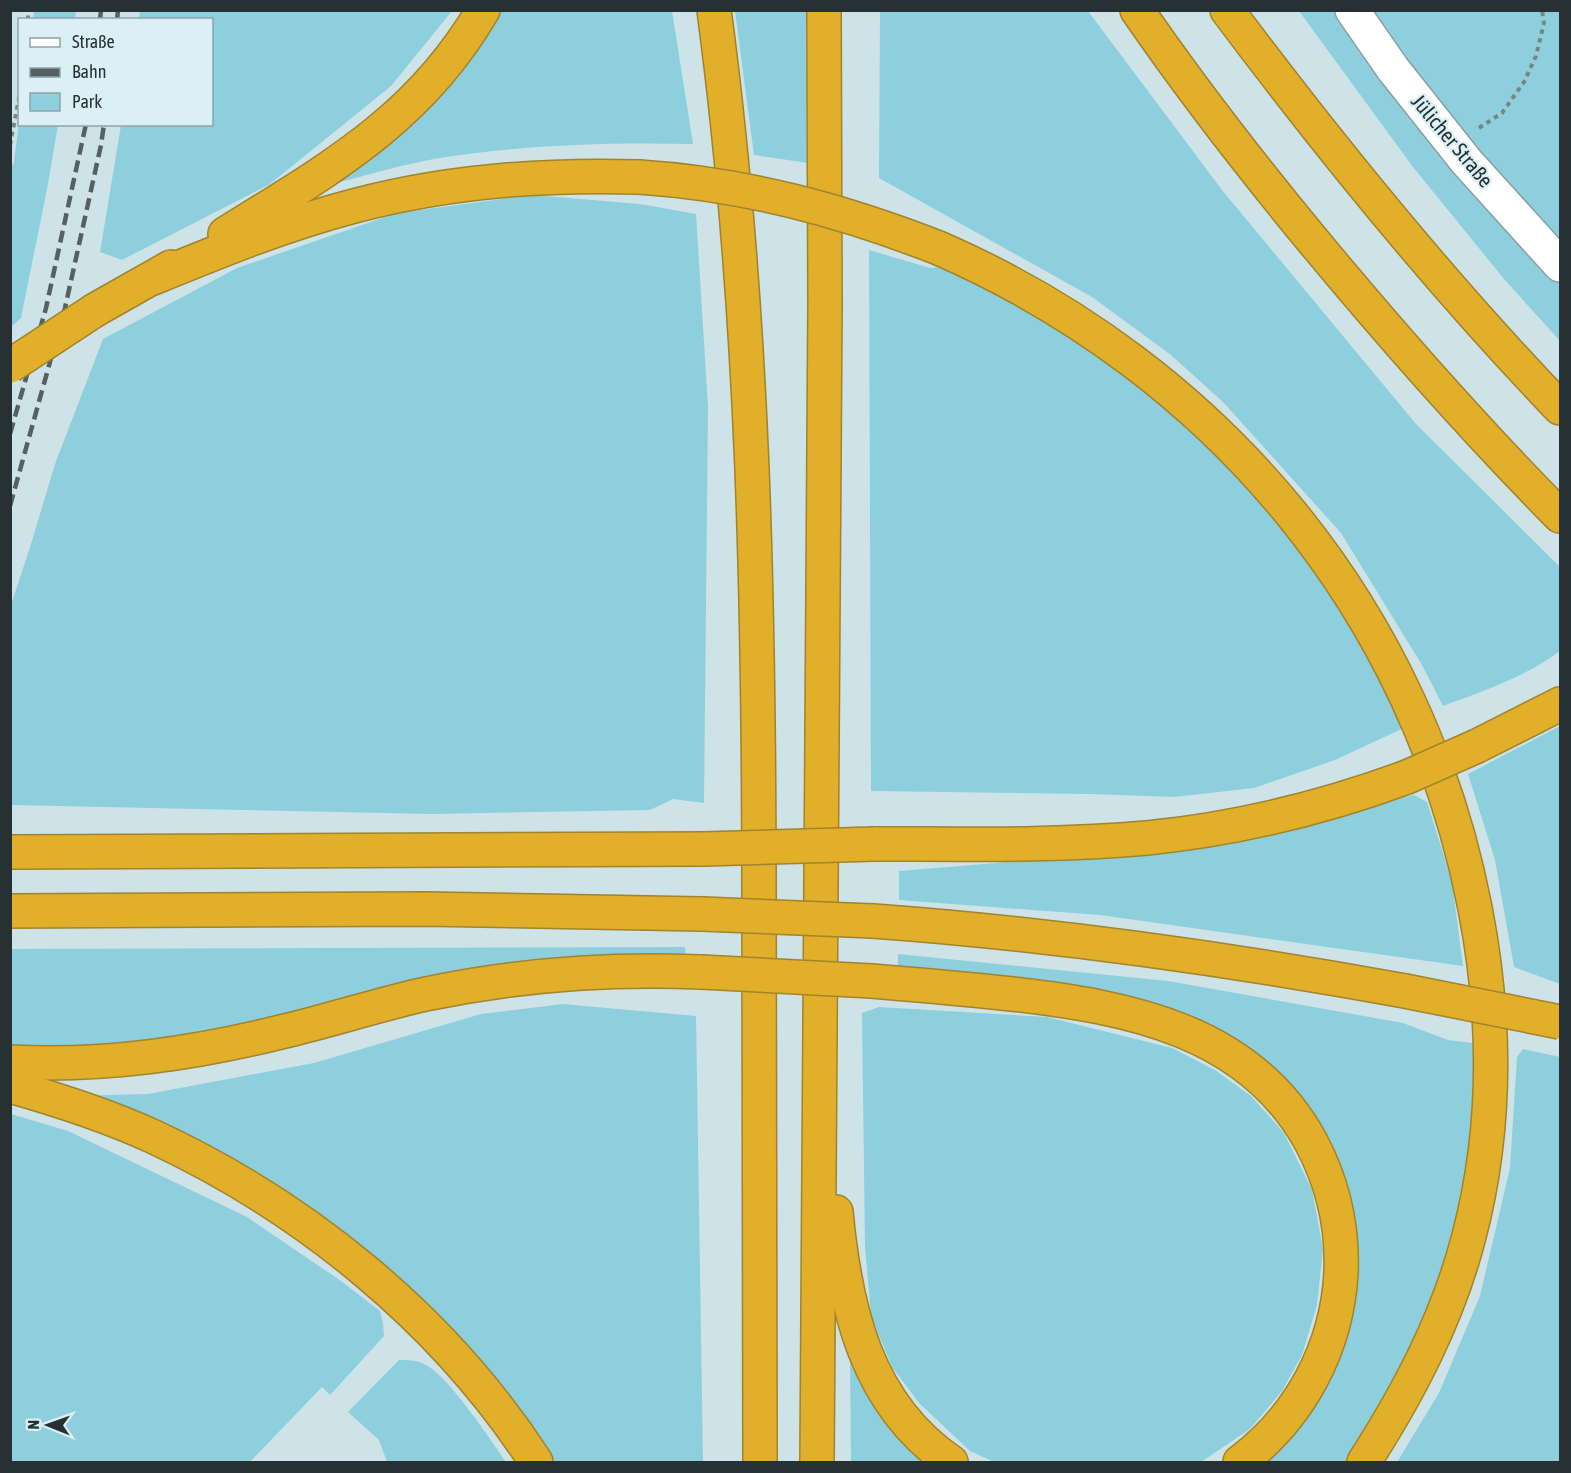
<svg xmlns="http://www.w3.org/2000/svg" width="1571" height="1473" font-family="'Asap Condensed',sans-serif">
<rect width="100%" height="100%" fill="#cde3e8"/>
<g fill="#8ecfdd">
<path d="M34 11V10L76 11 75 19H33Z"/>
<path d="M140 11V10L452 11 391 86 270 184 122 260 100 252 121 125 212 124V20L139 19Z"/>
<path d="M498 11H672L693 144C605 142 520 145 434 159 401 165 368 175 336 183Z"/>
<path d="M735 11H807L808 163 754 155Z"/>
<path d="M880 11H1088L1222 190 1416 424 1560 567V651C1525 677 1484 691 1443 706L1422 665 1341 533 1224 403 1171 355 1092 297 879 178Z"/>
<path d="M1299 11H1560V341L1504 279 1413 167Z"/>
<path d="M19 122 20 124 58 125 48 184 21 318 11 327 10 170 14 162Z"/>
<path d="M532 195 640 204 696 214 708 407 704 803 673 799 650 810 432 814 11 805V605L31 544 55 464 103 339 237 268 397 213Z"/>
<path d="M869 250 930 268 948 266 1037 312 1141 380 1251 482 1323 573 1408 726 1335 760 1254 788 1174 797 1090 794 871 791Z"/>
<path d="M1560 726V984L1514 967 1495 860 1468 774Z"/>
<path d="M1414 795 1427 802 1452 882 1463 966 1100 915 899 900V871L1133 852 1237 839Z"/>
<path d="M685 947 686 962 190 1043 11 1054V949Z"/>
<path d="M898 954 1168 981 1403 1023 1448 1040 1480 1044 1471 1166 1455 1249 1421 1338 1354 1462H1253L1282 1439 1350 1231 1223 1035 898 974Z"/>
<path d="M563 1004 696 1016 703 1462H554L532 1427 458 1342 371 1258 71 1096 148 1094 314 1063 481 1014Z"/>
<path d="M879 1007 1047 1017 1172 1048 1215 1070 1251 1096 1284 1133 1312 1190 1323 1249 1317 1305 1302 1355 1282 1391 1250 1429 1201 1462H994L970 1451 919 1403 892 1367 871 1316 865 1246 862 1013Z"/>
<path d="M1523 1049 1560 1057V1462H1397L1439 1393 1480 1296 1510 1168 1517 1057Z"/>
<path d="M11 1114 68 1131 247 1217 341 1281 380 1311 383 1323 384 1336 330 1395 322 1387 250 1462H11Z"/>
<path d="M399 1360C409 1360 417 1360 426 1365 448 1376 491 1440 506 1462H387L379 1440 348 1412Z"/>
<path d="M850 1360H857L934 1462H851Z"/>
</g>
<g fill="none" stroke-linecap="round" stroke-linejoin="round">
<defs>
<path id="minor" d="M1352 10 1393 69 1466 161 1560 265"/>
<g id="highway">
<path d="M714 10C754 308 759 607 759 907 759 1092 760 1277 760 1462"/>
<path d="M1137 10C1192 90 1252 167 1314 242 1392 336 1474 429 1560 516"/>
<path d="M1227 10C1331 149 1441 284 1560 408"/>
<path d="M225 234C329 169 419 120 483 10"/>
<path d="M941 249C1218 371 1417 609 1475 908 1496 1016 1497 1129 1469 1236 1448 1318 1409 1392 1364 1462"/>
<path d="M153 278C219 251 285 224 354 206 448 181 543 174 639 177"/>
<path d="M95 310 171 267"/>
<path d="M1477 746 1560 704"/>
<path d="M875 844C965 844 1057 846 1147 838 1236 829 1323 808 1407 777"/>
<path d="M10 852 704 849"/>
<path d="M10 911 425 909 702 914"/>
<path d="M873 921C1052 934 1229 959 1405 991"/>
<path d="M872 981C919 985 966 989 1012 994 1128 1007 1250 1030 1311 1142 1333 1183 1343 1226 1341 1273 1337 1348 1300 1417 1240 1462"/>
<path d="M10 1062C106 1067 197 1053 289 1030 335 1019 380 1004 426 994 516 975 608 968 701 972"/>
<path d="M10 1086C59 1100 106 1115 152 1136 305 1207 444 1320 536 1462"/>
<path d="M836 1212C845 1308 866 1404 951 1462"/>
<path d="M817 1462 825 304 824 10"/>
</g>
</defs>
<use href="#minor" stroke="#8a9fa4" stroke-width="36"/>
<use href="#highway" stroke="#a0832c" stroke-width="36"/>
<g stroke="#768588" stroke-width="4" stroke-dasharray="4.5 4.5" stroke-linecap="butt">
<path d="M28 20V10"/>
<path d="M1479 128 1502 113 1524 82 1536 56 1544 23 1542 10"/>
<path d="M10 145 20 93"/>
</g>
<use href="#minor" stroke="#fff" stroke-width="33"/>
<use href="#highway" stroke="#e1af29" stroke-width="33"/>
<g stroke="#546063" stroke-width="4.5" stroke-dasharray="12 6" stroke-linecap="butt">
<path d="M100 20 101 10"/>
<path d="M117 20 118 10"/>
<path d="M10 434 46 308 86 124"/>
<path d="M10 506 65 308 101 145 104 124"/>
</g>
<defs>
<g id="highway-bridge">
<path d="M639 177C745 184 842 210 941 249"/>
<path d="M10 366 95 310"/>
<path d="M1407 777 1477 746"/>
<path d="M704 849 875 844"/>
<path d="M702 914 873 921"/>
<path d="M701 972 872 981"/>
<path d="M1405 991 1560 1022"/>
</g>
</defs>
<use href="#highway-bridge" stroke="#a0832c" stroke-width="36" stroke-linecap="butt"/>
<use href="#highway-bridge" stroke="#e1af29" stroke-width="33"/>
</g>
<g text-anchor="middle" stroke-width="4.5" stroke-linejoin="round" paint-order="stroke">
<g font-size="21" fill="#273032" stroke="#daf0f6">
<text transform="translate(1452 141) rotate(50)" y="7">Jülicher Straße</text>
</g>
</g>
<rect width="1571" height="1473" fill="none" stroke="#273032" stroke-width="24"/>
<rect x="18" y="18" width="195" height="108" fill="#daf0f6" stroke="#92a3a8" stroke-width="1.5"/>
<rect x="30" y="38" width="30" height="9" fill="#ffffff" stroke="#92a3a8" stroke-width="1.5"/>
<text x="72" y="48" font-size="18" fill="#273032">Straße</text>
<rect x="30" y="68" width="30" height="9" fill="#546063" stroke="#92a3a8" stroke-width="1.5"/>
<text x="72" y="78" font-size="18" fill="#273032">Bahn</text>
<rect x="30" y="93" width="30" height="18" fill="#8ecfdd" stroke="#92a3a8" stroke-width="1.5"/>
<text x="72" y="108" font-size="18" fill="#273032">Park</text>
<g transform="translate(48 1425) rotate(271)" stroke="#daf0f6" stroke-width="4.5" paint-order="stroke">
<path d="M0-4.5L10 22L0 15L-10 22Z" fill="#273032"/>
<text y="-9" font-size="16" font-weight="bold" text-anchor="middle" fill="#273032">N</text>
</g>
</svg>
